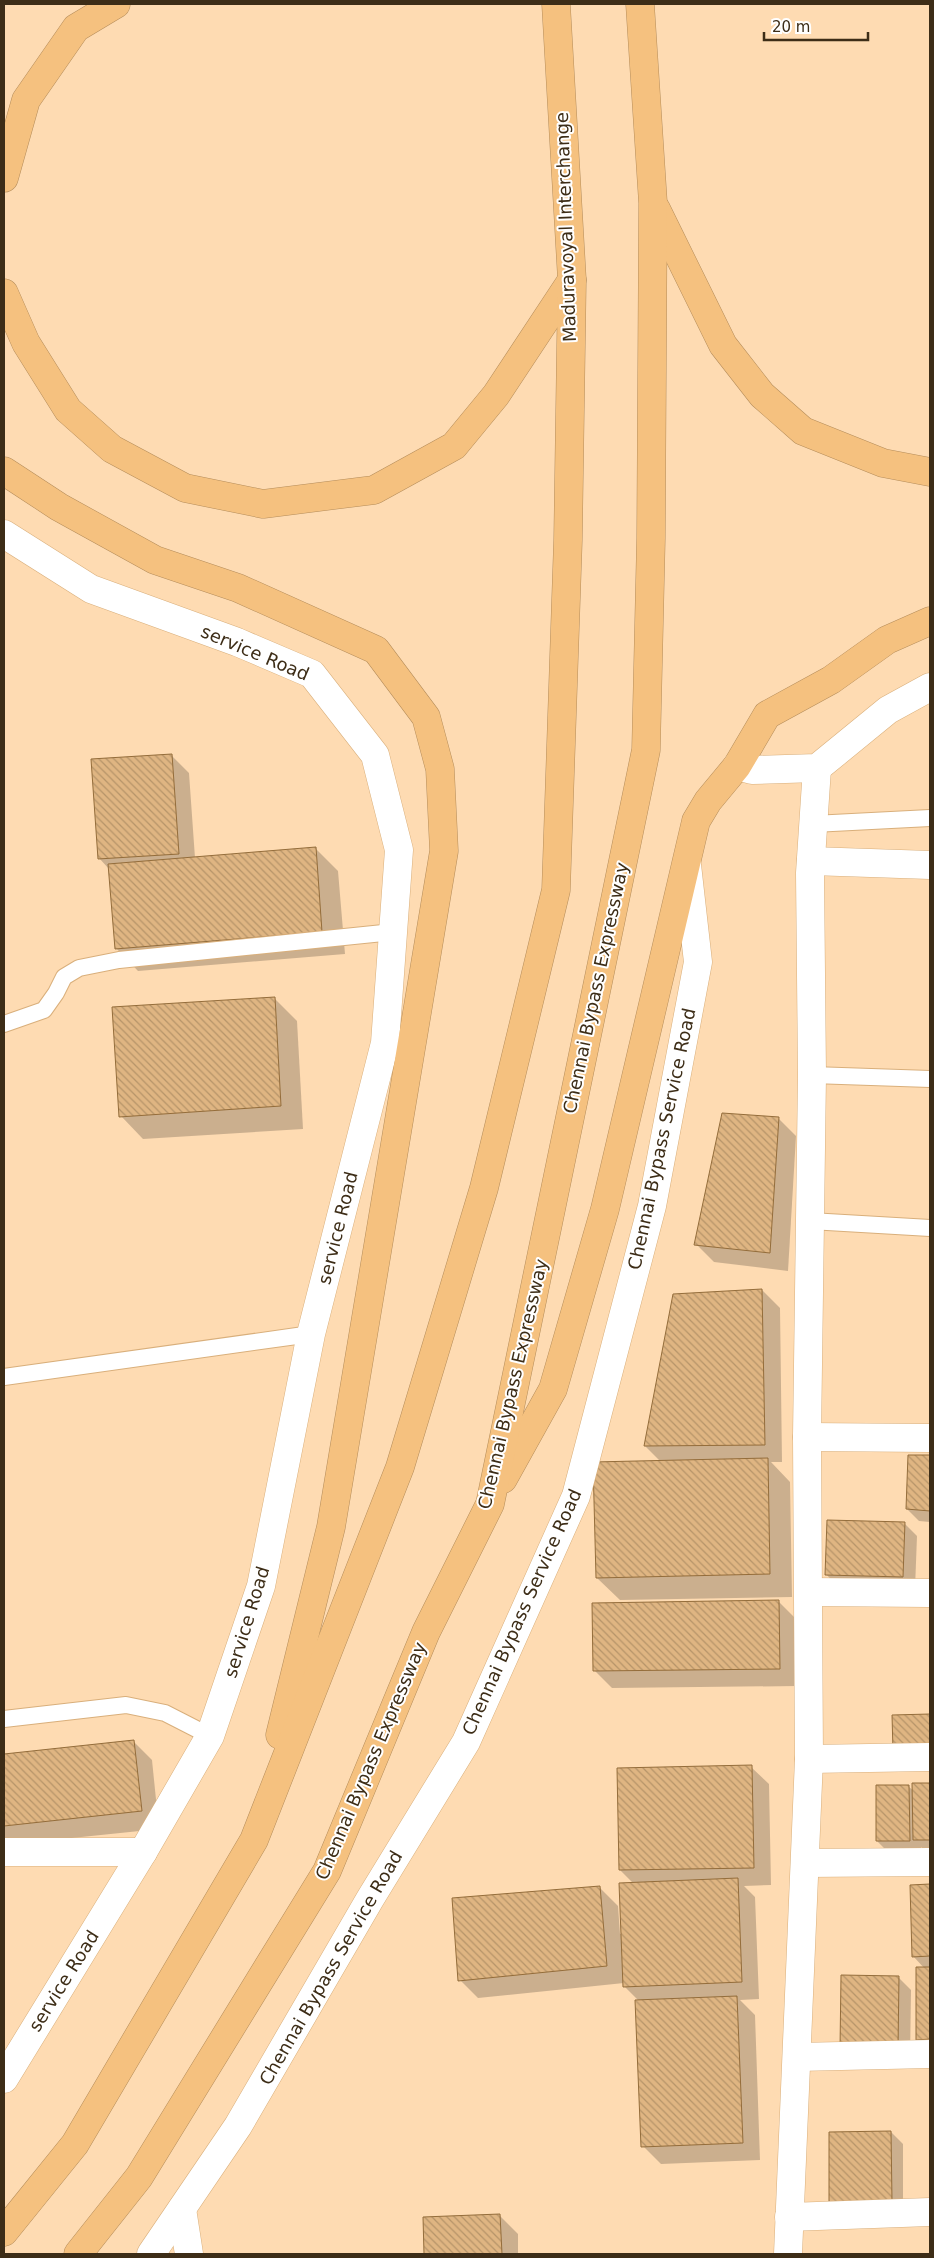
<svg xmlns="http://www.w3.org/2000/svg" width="934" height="2258" font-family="'DejaVu Sans',sans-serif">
<defs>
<pattern id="building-back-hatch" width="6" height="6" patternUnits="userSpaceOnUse" patternTransform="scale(1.25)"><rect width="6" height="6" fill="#dfb582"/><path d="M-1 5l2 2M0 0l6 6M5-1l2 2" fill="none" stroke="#b69469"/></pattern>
</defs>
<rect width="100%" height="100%" fill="#fedbb2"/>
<g fill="#0003">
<path d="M171 755 189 773 195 858 315 848 338 871 345 954 138 971 116 948 109 869 99 858Z"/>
<path d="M274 998 297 1021 303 1129 143 1139 121 1116Z"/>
<path d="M778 1118 796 1136 788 1271 714 1262 696 1244Z"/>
<path d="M762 1290 780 1308 782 1462H771L790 1482 792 1597 620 1600 597 1578 661 1462 645 1446 674 1295Z"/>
<path d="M909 1456 930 1457V1522L919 1521 907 1509Z"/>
<path d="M904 1523 917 1536 915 1589 838 1587 826 1574Z"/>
<path d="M779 1602 797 1620V1686L612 1688 594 1670Z"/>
<path d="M134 1742 152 1760 159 1829 4 1845V1756Z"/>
<path d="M751 1767 769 1784 771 1885 744 1886 755 1897 759 1999 740 2000 755 2015 760 2160 661 2164 643 2146 639 2001 624 1986V1983L478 1998 460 1980 600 1888 618 1906 620 1934H622L634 1884 620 1870Z"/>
<path d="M930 1784V1852H927L921 1847V1853H889L877 1841 909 1787 914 1791 913 1785Z"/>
<path d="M911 1886H930V2051L917 2039 925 1969 913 1956Z"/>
<path d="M842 1977 899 1978 911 1990 910 2062Z"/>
<path d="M891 2132 903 2144V2213L842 2214Z"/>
<path d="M500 2216 518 2234V2254H425L424 2218Z"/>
</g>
<g fill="url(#building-back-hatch)" stroke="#946d3b">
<path d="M172 754 179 854 98 859 91 759Z"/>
<path d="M316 847 322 932 115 949 108 864Z"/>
<path d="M275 997 281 1106 119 1117 112 1007Z"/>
<path d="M722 1113 779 1117 770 1253 694 1245Z"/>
<path d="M762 1289 765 1445 644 1446 673 1294Z"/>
<path d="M908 1455H930V1511L906 1509Z"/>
<path d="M768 1458 770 1574 596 1578 593 1462Z"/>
<path d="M827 1520 905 1522 903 1577 825 1575Z"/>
<path d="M779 1600 780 1669 593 1671 592 1603Z"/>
<path d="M930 1714V1750L893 1751 892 1715Z"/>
<path d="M134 1740 142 1811 4 1826V1754Z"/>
<path d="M752 1765 754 1868 619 1870 617 1768Z"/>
<path d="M912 1783H930V1840H913Z"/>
<path d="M876 1785H909L910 1841H876Z"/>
<path d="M738 1878 742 1982 623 1987 619 1883Z"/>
<path d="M930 1884V1956L912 1957 910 1885Z"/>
<path d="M600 1886 607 1966 458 1981 452 1898Z"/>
<path d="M916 1967H930V2039L916 2040Z"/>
<path d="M841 1975 899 1976 898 2050 840 2049Z"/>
<path d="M737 1996 743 2143 641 2147 635 2000Z"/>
<path d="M891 2131 892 2201 829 2202V2132Z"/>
<path d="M500 2214 502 2254H424L423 2217Z"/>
</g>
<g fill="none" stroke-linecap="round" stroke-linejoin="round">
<defs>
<g id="lane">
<path d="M813 824 930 818"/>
<path d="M4 1024 44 1010 56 993 64 977 79 968 119 960 393 932"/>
<path d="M812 1075 930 1079"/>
<path d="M810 1221 930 1228"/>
<path d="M4 1377 311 1334"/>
<path d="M4 1719 126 1705 165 1713 210 1736"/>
</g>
<g id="street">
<path d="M811 861 930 865"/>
<path d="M807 1437 930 1438"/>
<path d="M809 1592 930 1593"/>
<path d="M809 1759 930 1757"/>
<path d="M4 1852H143"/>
<path d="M805 1863 930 1862"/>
<path d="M797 2057 930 2054"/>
<path d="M182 2209 189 2254"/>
<path d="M789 2217 930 2212"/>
</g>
<g id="secondary">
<path d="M4 534 91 589 237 642 312 674 375 755 399 850 385 1043 311 1334 261 1586 210 1736 143 1852 4 2079"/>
<path d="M737 766 752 770 817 768 888 710 930 687"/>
<path d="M151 2254 238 2126 370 1899 466 1742 576 1496 652 1206 698 962 687 865"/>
<path d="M788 2254 809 1759 807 1437 812 1075 810 873 817 768"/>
</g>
<g id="highway">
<path d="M4 178 26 100 76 28 116 4"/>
<path d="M656 209 723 345 762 395 803 431 883 463 930 472"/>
<path d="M4 293 26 343 68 410 112 449 185 488 263 504 374 490 454 446 496 395 572 280"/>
<path d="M4 471 59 507 155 560 238 588 376 650 426 717 440 769 444 851 331 1527 280 1735"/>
<path d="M503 1479 553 1389 605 1209 696 821 708 801 737 766 767 715 831 680 887 640 930 621"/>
<path d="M4 2232 75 2144 254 1840 400 1467 484 1188 556 890 568 540 572 280 556 4"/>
<path d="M78 2254 139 2177 327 1871 426 1632 490 1504 646 750 651 538 653 203 640 4"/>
</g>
</defs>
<use href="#lane" stroke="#d9af7b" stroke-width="18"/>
<use href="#street" stroke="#d9af7b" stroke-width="29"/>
<use href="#secondary" stroke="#d9af7b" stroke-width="29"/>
<use href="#highway" stroke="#b58d5b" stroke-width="29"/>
<use href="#lane" stroke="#fff" stroke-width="16"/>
<use href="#street" stroke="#fff" stroke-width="28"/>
<use href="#secondary" stroke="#fff" stroke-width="28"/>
<use href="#highway" stroke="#f5c17f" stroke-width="28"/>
</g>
<g text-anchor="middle" stroke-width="4" stroke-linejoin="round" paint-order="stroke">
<g font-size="18" fill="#3d2d17" stroke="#fff">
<text transform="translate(566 227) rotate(-92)" y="6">Maduravoyal Interchange</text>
<text transform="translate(255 653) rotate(23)" y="6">service Road</text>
<text transform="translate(596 988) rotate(-78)" y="6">Chennai Bypass Expressway</text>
<text transform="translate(662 1139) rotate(-78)" y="6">Chennai Bypass Service Road</text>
<text transform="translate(338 1228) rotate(-76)" y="6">service Road</text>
<text transform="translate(513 1384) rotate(-77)" y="6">Chennai Bypass Expressway</text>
<text transform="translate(522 1612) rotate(-66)" y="6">Chennai Bypass Service Road</text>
<text transform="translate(247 1622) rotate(-73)" y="6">service Road</text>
<text transform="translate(371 1761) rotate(-67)" y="6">Chennai Bypass Expressway</text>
<text transform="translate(331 1968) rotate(-60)" y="6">Chennai Bypass Service Road</text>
<text transform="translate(64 1981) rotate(-58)" y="6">service Road</text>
</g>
</g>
<rect width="934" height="2258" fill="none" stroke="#3d2d17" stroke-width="10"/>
<path d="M764 32v8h104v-8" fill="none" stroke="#3d2d17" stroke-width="2.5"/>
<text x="772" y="32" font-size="15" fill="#3d2d17" stroke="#ffffff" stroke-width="4" paint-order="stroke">20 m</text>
</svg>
